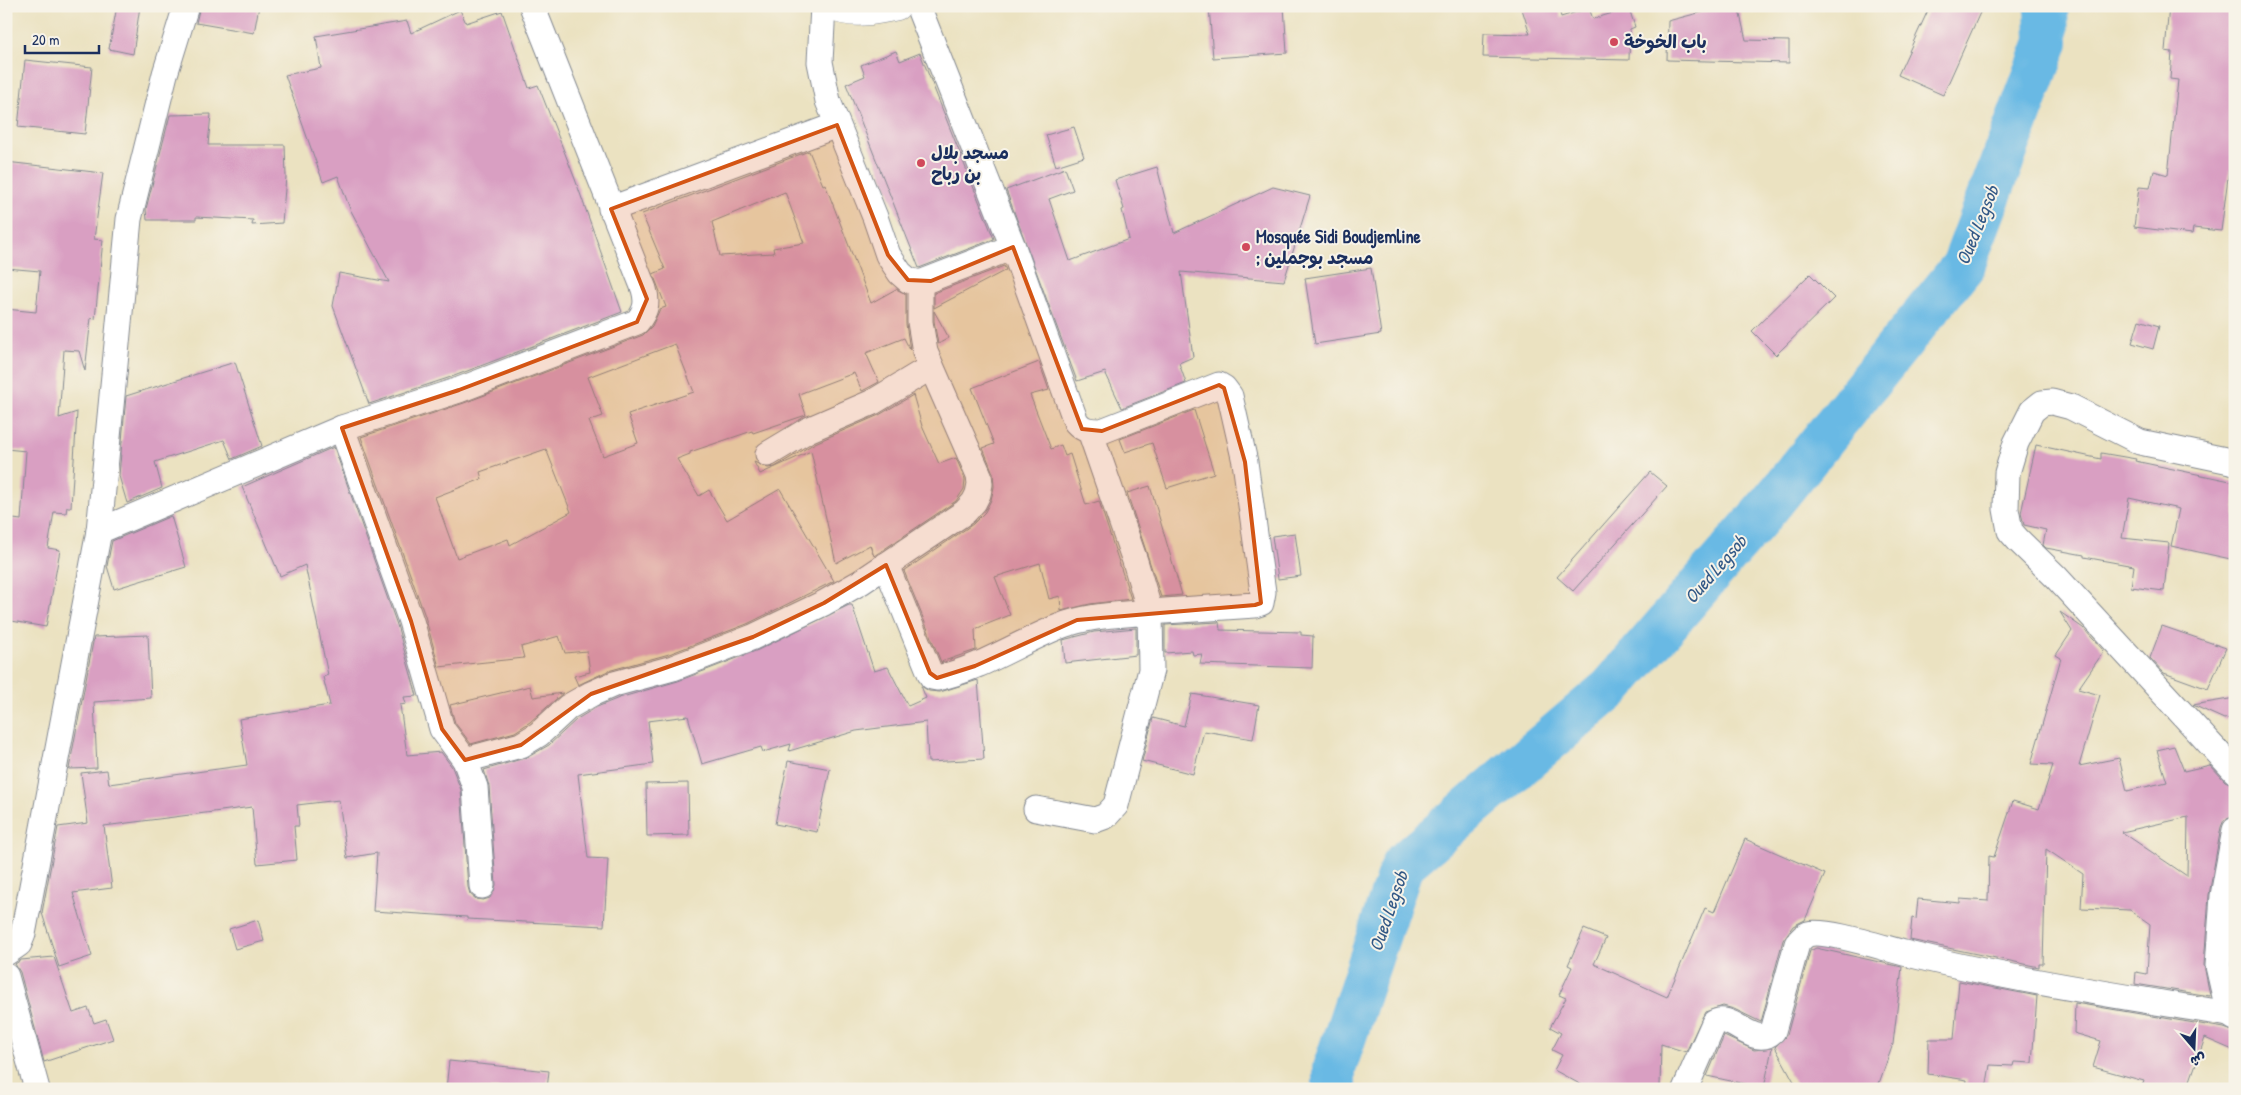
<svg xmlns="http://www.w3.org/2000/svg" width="2241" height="1095" font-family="'Patrick Hand','Playpen Sans Arabic',sans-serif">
<rect width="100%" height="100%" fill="#f7f3e8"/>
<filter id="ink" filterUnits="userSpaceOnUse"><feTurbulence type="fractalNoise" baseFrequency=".02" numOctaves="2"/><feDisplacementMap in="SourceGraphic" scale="10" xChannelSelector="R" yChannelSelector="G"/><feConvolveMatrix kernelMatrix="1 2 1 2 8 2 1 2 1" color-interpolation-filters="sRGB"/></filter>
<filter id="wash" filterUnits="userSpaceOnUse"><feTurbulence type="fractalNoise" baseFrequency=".0096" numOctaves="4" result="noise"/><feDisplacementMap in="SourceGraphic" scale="20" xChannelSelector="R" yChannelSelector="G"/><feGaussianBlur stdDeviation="1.12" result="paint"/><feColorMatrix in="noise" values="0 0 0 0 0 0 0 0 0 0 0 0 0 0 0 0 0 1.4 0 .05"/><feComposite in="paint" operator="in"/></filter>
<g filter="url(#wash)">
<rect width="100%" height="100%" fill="#ebe2c1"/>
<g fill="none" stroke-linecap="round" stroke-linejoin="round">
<path stroke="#69b9e4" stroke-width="44" d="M1334 1089V1069L1402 865 1611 688 1769 506 1963 266 2047 42 2046 6"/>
</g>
<g id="blocks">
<g fill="#d99fc2" fill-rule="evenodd">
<path d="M117 6H140L133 54 109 49Z"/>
<path d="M200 6H259L254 33 196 23Z"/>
<path d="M1209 6H1284L1287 53 1213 58Z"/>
<path d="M1521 6H1558L1561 17 1589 8 1593 19 1629 8 1635 27 1630 29 1629 60 1483 57 1484 33 1530 34Z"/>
<path d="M1725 6H1738L1746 40 1789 41V63L1667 60 1668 21Z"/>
<path d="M1930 6H1983L1943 95 1898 75Z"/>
<path d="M2169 6H2235V171L2229 170 2221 231 2193 228 2192 234 2134 227 2139 187 2150 188 2154 171 2168 175 2178 80 2170 79 2172 52 2165 51Z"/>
<path d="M460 10 466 23 502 11 529 88 538 85 575 179 622 312 454 376 369 404 333 306 339 273 389 282 350 209 338 176 323 182 285 75 321 68 316 36 407 21 411 33Z"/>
<path d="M896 51 900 61 920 53 994 239 919 268 846 84 865 76 861 65Z"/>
<path d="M25 60 92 67 85 134 18 127Z"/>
<path d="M211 114 208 145H285L286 177 282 223 252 225 253 220 196 217V220H147L146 209 170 115Z"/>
<path d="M1074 127 1084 157 1056 166 1046 135Z"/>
<path d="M809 151 823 185 825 184 871 303 896 289 906 294V324L910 350 904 338 866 353 879 382 866 389 862 391 854 373 799 394 806 415 753 433 752 431 690 452V454L677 459 699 496 709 490 727 520 780 489 834 581 747 624 669 654 608 671 578 685 574 676 590 672 587 651 565 653 559 636 521 647 524 658 439 667 425 616 361 437 464 403 643 335 652 326 660 309 666 307 653 274 665 269 642 214ZM785 192 804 243 773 248 774 253 720 256 712 222ZM675 344 694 392 628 414 638 443 603 456 589 421 603 416 588 377ZM546 449 571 512 510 545 508 539 457 558 435 497 482 479 480 472Z"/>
<path d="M6 162 103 173 94 239 103 240 95 319 91 318 85 371 79 351 64 350 59 418 77 412 73 476 71 507H67L66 513 54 512 48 548 60 550 46 627 6 620V518L21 520 26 451 6 449V309L36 312 40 271 6 268Z"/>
<path d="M1157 167 1174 233 1273 187 1310 196 1284 281 1181 272 1193 357 1179 363 1186 383 1122 408 1105 372 1077 381 1006 190 1065 168 1073 190 1049 199 1070 261 1129 239 1122 210 1124 209 1115 180Z"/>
<path d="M1004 266 1006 270 934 308V293Z"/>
<path d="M1371 268 1381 334 1315 344 1305 278Z"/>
<path d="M1810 274 1834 298 1776 355 1752 331Z"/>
<path d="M934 311 949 338 938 344 934 321Z"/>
<path d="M2139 320 2159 326 2153 349 2132 343Z"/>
<path d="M235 362 262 446 232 459 224 440 155 462 162 488 127 503 119 476 126 396Z"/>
<path d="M1039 362 1049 390 1030 395 1051 449 1061 445 1065 456 1070 454 1086 505 1099 501 1131 599 1090 604 1061 611 1060 596 1049 599 1040 563 995 577 1010 615 975 629 976 650 941 662 904 571 973 524 985 512 991 500 994 487 993 473 983 448 994 444 972 388Z"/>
<path d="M913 395 922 426 939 464 956 458 965 479 964 489 956 501 874 556 870 545 836 563 811 451 760 474 754 462 768 468 775 467 815 443 879 415Z"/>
<path d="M1194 410 1214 473 1167 488 1152 443 1125 452 1120 439Z"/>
<path d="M2036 445 2101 459V453L2136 459 2135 461 2235 482V560L2171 546 2179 509 2129 498 2122 538 2169 543 2164 591 2131 587 2134 566 2084 557V555L2046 548 2043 545 2046 530 2024 525 2021 513Z"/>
<path d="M334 447 397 625 417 696 404 697 406 704 400 705 407 755 441 752 452 767 461 790 468 887 470 894 476 899 483 900 490 898 496 885 489 786 484 770 528 757 549 745 577 719 597 707 619 698 678 681 758 650 849 605H852L874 671 888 667 908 706 926 698 921 686 929 691 940 692 978 680 984 759 928 762 926 722 856 731 789 751 791 744 763 752 761 747 702 764 688 716 648 721 653 764 578 774 588 858 608 859 604 926 467 919V917L373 911 377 853 347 858 339 800 297 805 299 826H294L297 860 257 864 252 807 104 826 112 888 73 893 92 956 59 967 42 913 58 827 88 823 81 773 107 770 109 784 247 765 239 719 330 705 323 677 328 675 305 565 280 576 242 487Z"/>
<path d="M1650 472 1667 486 1573 591 1557 577Z"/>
<path d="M1150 486 1182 595 1161 597 1127 493Z"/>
<path d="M171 516 186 567 114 589 107 566 112 541Z"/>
<path d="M1295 533 1301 576 1278 579 1272 536Z"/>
<path d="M2060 612 2083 628 2104 651 2078 689 2100 695 2079 766 2119 758 2127 791 2167 782 2157 750 2174 746 2184 771 2210 765 2225 781 2235 785V816L2224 820 2221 827 2209 895 2204 965 2210 996 2135 984 2136 972 2147 974 2150 924 2130 910 2081 908 2083 874 2046 849 2043 964H2039V967L1910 940 1912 918 1916 919 1918 899 1960 903V899L1988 901 1989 856 1994 857 2013 801 2039 809 2053 765 2031 764 2061 658 2056 655 2072 631ZM2188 817 2187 876 2122 832Z"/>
<path d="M1219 622 1220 630 1301 632V635L1313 636 1312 668 1200 664 1202 654 1193 655 1192 651 1165 653V625Z"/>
<path d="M2162 626 2226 648 2208 689 2164 673 2150 658Z"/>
<path d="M1136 628V655L1065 663 1063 640 1094 632Z"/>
<path d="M148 635 151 698 94 702 97 768 69 769 94 637Z"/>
<path d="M530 686 533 697 563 693 530 722 515 732 471 744 455 723 450 705Z"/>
<path d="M1192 694 1259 705 1253 739 1204 731 1193 774 1142 761 1153 718 1184 726Z"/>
<path d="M2235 698V717L2224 719 2193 705Z"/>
<path d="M788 761 830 769 817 832 775 824Z"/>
<path d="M688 783 689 835 647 836 646 784Z"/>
<path d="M1745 839 1825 874 1805 920 1793 926 1783 940 1761 1022 1734 1009 1723 1006 1705 1012 1686 1052 1661 1044 1660 1087 1589 1089 1554 1070 1562 1055 1552 1050 1561 1033 1550 1027 1566 998 1559 995 1572 967 1568 965 1584 929 1606 938 1594 964 1667 997 1705 908 1714 912Z"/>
<path d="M258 920 264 941 235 949 229 929Z"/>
<path d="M1816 948 1902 967 1893 1044 1877 1089H1798L1775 1047 1787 1035 1810 951Z"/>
<path d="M54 957 73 1013 88 1008 94 1023 106 1019 113 1039 44 1062 20 972 15 964 21 960Z"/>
<path d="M1959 981 2037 996 2032 1063 2014 1062 2013 1066 1990 1065 1986 1089H1966L1967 1080 1928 1074 1929 1039H1954Z"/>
<path d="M2075 1003 2224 1028 2235 1032V1051L2205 1038 2187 1089H2141L2144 1081 2093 1067 2101 1041 2074 1033Z"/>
<path d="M1724 1036 1754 1050 1772 1048 1764 1088 1707 1076Z"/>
<path d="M449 1061 549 1071 547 1089H446Z"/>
</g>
</g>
</g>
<g filter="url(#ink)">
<use href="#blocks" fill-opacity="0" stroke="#838890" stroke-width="1"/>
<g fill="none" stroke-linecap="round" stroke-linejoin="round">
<defs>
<g id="street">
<path d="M823 6 820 62 828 101 875 217 888 255 900 273 908 280 920 283 1013 247 918 6"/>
<path d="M611 209 837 125"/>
<path d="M1013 247 1076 422C1084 431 1090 431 1102 431L1219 385 1224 388 1230 396 1245 462 1263 592 1261 603 1255 605 1150 612 1135 561 1090 431"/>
<path d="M342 428 411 621 442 729 465 760 475 787 482 886"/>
<path d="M768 454 808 430 873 402 931 367"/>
<path d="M2235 462 2140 442 2071 407 2052 402 2042 403 2032 411 2016 443 2007 473 2006 509 2010 531 2018 540 2056 577 2235 771"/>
<path d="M99 531 342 428 459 390 637 322C646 311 648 303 644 289L532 6"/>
<path d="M886 565 930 673 932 677 937 678C980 669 1018 643 1058 627 1087 615 1119 615 1150 612L1151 670 1116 805 1106 816 1095 820 1036 809"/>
<path d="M465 760 521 745 539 734 568 707 591 694 614 684 673 668 753 637 824 603 861 582 965 512 974 502 978 494 980 484 979 475 925 352 920 322V283"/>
<path d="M2235 830 2223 896 2218 966 2229 1014 2235 1018"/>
<path d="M6 953 19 944 23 934 99 531 129 219 165 74 186 6"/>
<path d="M6 976 37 1089"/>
<path d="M1685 1089 1714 1023C1731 1011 1754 1050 1773 1031L1797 944C1800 940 1803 936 1808 934 1825 929 1884 948 1904 953 2011 980 2121 996 2229 1014"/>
</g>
<path id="primary" d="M831 6C852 16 875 11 897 6"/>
</defs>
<use href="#street" stroke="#838890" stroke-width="27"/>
<use href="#primary" stroke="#838890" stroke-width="29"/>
<use href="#street" stroke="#fff" stroke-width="25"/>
<use href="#primary" stroke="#fff" stroke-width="28"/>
</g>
</g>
<path fill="#d45514" fill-opacity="0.2" stroke="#d45514" stroke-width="4" stroke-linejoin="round" d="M837 125 888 255 908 280 931 281 1013 247 1082 429 1102 431 1219 385 1224 388 1245 462 1261 603 1255 605 1077 620 975 666 937 678 930 673 886 565 824 603 753 637 591 694 521 745 465 760 442 729 411 621 342 428 459 390 637 322 647 299 611 209Z"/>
<g fill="#d1495b" stroke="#f7f3e8" stroke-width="2">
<circle cx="1614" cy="42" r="5"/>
<circle cx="921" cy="163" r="5"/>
<circle cx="1246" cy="247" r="5"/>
</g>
<g text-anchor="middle" stroke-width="4" stroke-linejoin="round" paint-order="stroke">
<g font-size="18" font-weight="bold" fill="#1b2f5e" stroke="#f7f3e8" text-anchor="start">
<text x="1624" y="48">باب الخوخة</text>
<text x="931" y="159">مسجد بلال<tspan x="931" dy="21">بن رباح</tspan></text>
<text x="1256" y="243">Mosquée Sidi Boudjemline<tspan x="1256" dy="21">; مسجد بوجملين</tspan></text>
</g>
<g font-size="19" font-style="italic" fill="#325886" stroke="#f7f3e8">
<text transform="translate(1977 225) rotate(-68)" y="7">Oued Legsob</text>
<text transform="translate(1715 569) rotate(-49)" y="7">Oued Legsob</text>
<text transform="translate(1388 911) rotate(-71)" y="7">Oued Legsob</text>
</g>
</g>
<rect width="2241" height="1095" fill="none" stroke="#f7f3e8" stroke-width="25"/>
<g transform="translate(2194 1048) rotate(161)" stroke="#f7f3e8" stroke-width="4" paint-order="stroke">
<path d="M0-4L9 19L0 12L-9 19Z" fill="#1b2f5e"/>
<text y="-8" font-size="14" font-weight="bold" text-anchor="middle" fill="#1b2f5e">ش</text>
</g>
<path d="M25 45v8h74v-8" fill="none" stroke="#1b2f5e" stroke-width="2.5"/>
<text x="32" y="45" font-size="15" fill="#1b2f5e" stroke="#f7f3e8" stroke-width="4" paint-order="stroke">20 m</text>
</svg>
